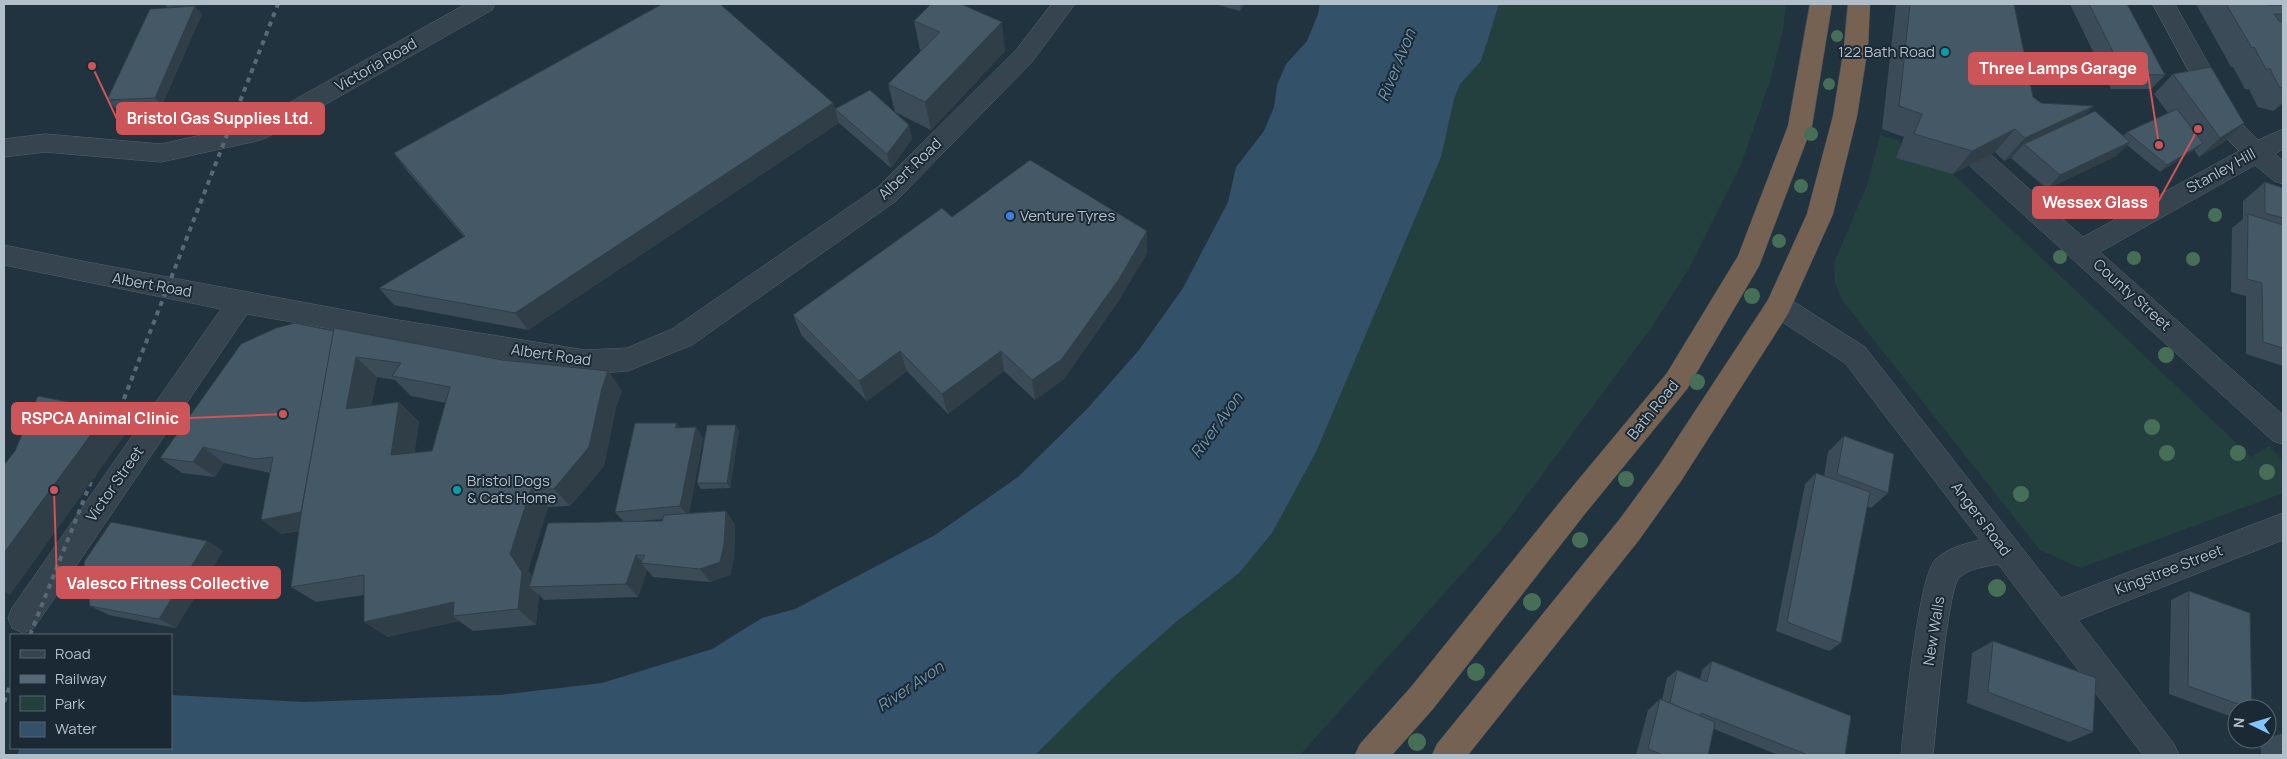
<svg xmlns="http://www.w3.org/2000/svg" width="2287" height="759" font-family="Manrope,sans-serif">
<rect width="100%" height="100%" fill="#21333f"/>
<g fill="#23403f">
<path d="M1454 4H1786L1783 30 1771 78 1742 162 1688 270 1651 328 1501 530 1300 755H866Z"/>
<path d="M1880 135 1897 140 1953 174 2251 457 2269 446 2283 461V493L2080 568 2040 550 1843 301 1835 283 1834 263 1867 185Z"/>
</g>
<path fill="#335168" d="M1320 4H1499L1481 61 1460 84 1454 99 1441 157 1316 452 1272 533 1239 573 1176 622 1117 674 1035 755H4L11 748H171V695L304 702 500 695 602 683 712 649 762 618 795 609 935 535 1018 477 1087 409 1139 350 1183 288 1228 202 1236 167 1264 131 1274 107 1277 85 1286 64 1307 41 1318 14Z"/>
<path fill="#21333f" d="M4 678 11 679V748H20L17 755H4Z"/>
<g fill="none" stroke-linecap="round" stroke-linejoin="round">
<defs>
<g id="minor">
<path d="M466 4H495L492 10 266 138 257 141 161 162 45 152 4 157V139L45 134 161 144 251 124Z"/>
<path d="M1052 4H1075L1032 62 896 201 692 345 628 371 585 374 247 314 34 628 23 633 12 628 8 618 12 608 221 309 4 265V245L87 262 398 320 585 350 627 348 672 329 878 187 1016 50Z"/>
<path d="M2153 4H2175L2241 123 2258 140 2283 129V149L2275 154 2283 161V184L2274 181 2255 165 2100 252 2283 415V444L2273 441 1971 167 1968 160 1971 153 1980 151 1989 153 2083 237 2239 151 2223 135Z"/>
<path d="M1779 295 1788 298 1865 347 2061 598 2283 513V540L2078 620 2174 744 2179 755H2143L1998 564C1985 567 1969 568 1959 578 1947 591 1936 729 1933 755H1901C1904 724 1918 578 1935 560 1947 548 1964 544 1980 540L1845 363 1770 314 1766 306 1770 298Z"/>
</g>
<g id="highway">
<path d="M1810 4H1832L1812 126 1759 266 1687 389 1584 515 1433 709 1392 755H1355L1360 744 1411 687 1564 497 1667 373 1738 256 1788 126Z"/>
<path d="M1848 4H1870L1868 47 1857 116 1833 214 1788 314 1681 481 1639 540 1468 755H1432L1437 744 1619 520 1661 463 1768 300 1807 214 1833 116 1844 47Z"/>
</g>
</defs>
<use href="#minor" stroke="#54626d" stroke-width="1"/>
<use href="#highway" stroke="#414f5a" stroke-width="1"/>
<use href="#minor" fill="#36444f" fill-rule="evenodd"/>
<use href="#highway" fill="#766252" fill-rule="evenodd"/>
<g stroke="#576977" stroke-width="4" stroke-dasharray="5 5" stroke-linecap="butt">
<path d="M113 427 278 4"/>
<path d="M30 635 96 469"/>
<path d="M4 702 11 683"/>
</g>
</g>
<g fill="#476e57">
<circle cx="1837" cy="36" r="6"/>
<circle cx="1829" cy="84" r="6"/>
<circle cx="1811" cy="134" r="7"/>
<circle cx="1801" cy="186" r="7"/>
<circle cx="2215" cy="215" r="7"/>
<circle cx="1779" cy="241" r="7"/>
<circle cx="2060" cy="257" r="7"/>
<circle cx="2134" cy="258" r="7"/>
<circle cx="2193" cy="259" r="7"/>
<circle cx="1752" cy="296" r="8"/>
<circle cx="2166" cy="355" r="8"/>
<circle cx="1697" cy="382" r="8"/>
<circle cx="2152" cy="427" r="8"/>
<circle cx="2167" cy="453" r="8"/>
<circle cx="2238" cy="453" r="8"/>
<circle cx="2267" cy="472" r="8"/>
<circle cx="1626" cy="479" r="8"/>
<circle cx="2021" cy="494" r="8"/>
<circle cx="1580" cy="540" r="8"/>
<circle cx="1997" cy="588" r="9"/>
<circle cx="1532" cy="602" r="9"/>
<circle cx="1476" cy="672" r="9"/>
<circle cx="1417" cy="742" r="9"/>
</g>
<g fill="#3b4c58" fill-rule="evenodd">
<path d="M164 4H203V5L167 7Z"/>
<path d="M1214 4H1244L1240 11Z"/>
<path d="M1896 4H2014L2033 97 2041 103 2084 116 2123 136 2127 132 2168 113 2154 94 2173 74 2244 123 2223 143 2199 157 2194 150 2160 172 2127 145 2116 156 2047 189 2011 158 2004 161 1995 152 1953 174 1896 158 1904 137 1882 129Z"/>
<path d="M2070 4H2127L2165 75 2151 89H2111Z"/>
<path d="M2196 4H2273L2271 5H2283V104L2273 111 2258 107 2249 89H2245L2233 67H2231Z"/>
<path d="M202 14 162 105 115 108 107 100Z"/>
<path d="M914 21 1005 51 931 130 895 112 888 84 922 50H920Z"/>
<path d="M833 103 835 109 909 125 912 139 891 168 839 123 528 330 394 305 379 288 464 237 408 172 394 153Z"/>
<path d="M2265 182 2283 188V366L2246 354V296L2231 292 2232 228 2243 219V201Z"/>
<path d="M952 217 1147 253 1119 300 1064 379 1035 400 1004 371 948 414 907 371 867 401 802 336 793 315Z"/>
<path d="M334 331 502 360 608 371 622 391 616 407 604 466 570 506 548 507 528 570 532 576 624 522 615 512 680 428 696 427 703 439 689 513 726 511 735 525 734 559 730 575 710 582 653 577 647 570 638 597 544 600 539 595 536 625 473 631 459 621 387 637 364 595 316 602 291 587 299 531 281 534 270 473 224 463 215 477 182 473 160 458ZM377 377 395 380 411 396 446 403 432 451 414 453 419 422 399 402 371 406ZM663 519 662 521 631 522Z"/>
<path d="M739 431 730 488 701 489 697 483Z"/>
<path d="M1844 436 1888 493 1871 508 1867 506 1841 643 1829 651 1776 631 1805 484 1816 473 1824 476 1828 452Z"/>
<path d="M207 541 223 551 176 628 109 615 90 606Z"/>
<path d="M2189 591 2250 709H2237V715L2232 717 2169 694 2171 600Z"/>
<path d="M1993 641 2093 732 2069 742 1967 703 1972 653Z"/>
<path d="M1712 661 1845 755H1778L1714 729 1708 755H1636L1648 710 1660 699 1662 700 1667 678 1677 670 1700 679 1702 670Z"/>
<path d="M2283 733V755H2261L2260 741Z"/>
</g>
<g fill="#303e47">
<path d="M1241 4H1244L1240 11Z"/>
<path d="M195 6 202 14 162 105 155 98Z"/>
<path d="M1002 22 1005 51 931 130 925 102Z"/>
<path d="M2283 102V104L2273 111Z"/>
<path d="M833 103 839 123 528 330 515 313Z"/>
<path d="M2094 106 2072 129 2024 144 2011 158 2004 161 2025 138Z"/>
<path d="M2244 123 2223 143 2199 157 2220 138Z"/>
<path d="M909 125 912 139 891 168 887 154Z"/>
<path d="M2015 129 1995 152 1953 174 1972 151Z"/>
<path d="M2130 142 2116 156 2047 189 2060 175Z"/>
<path d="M2203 143 2195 150 2160 172 2167 165Z"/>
<path d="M1147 231V253L1119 300 1064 379 1035 400 1032 380Z"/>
<path d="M900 351 907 371 867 401 859 381Z"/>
<path d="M1001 351 1004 371 948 414 942 394Z"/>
<path d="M356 357 377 377 367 429 346 409Z"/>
<path d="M608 371 622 391 616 407 604 466 570 506 554 489 602 388Z"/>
<path d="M399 402 419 422 412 474 391 455Z"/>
<path d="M109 410 132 425 10 595 4 592V553Z"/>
<path d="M677 423 684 434 675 428Z"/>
<path d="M736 425 739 431 730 488 727 483Z"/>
<path d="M696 427 703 439 688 516 680 506Z"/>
<path d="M203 447 224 463 215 477 193 462Z"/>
<path d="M531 489 548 507 528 570 539 587H529L539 595 536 625 518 609 510 554Z"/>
<path d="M306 511 325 525 281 534 261 520Z"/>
<path d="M726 511 735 525 734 559 730 575 710 582 700 569Z"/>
<path d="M207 541 223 551 176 628 159 619Z"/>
<path d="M636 555 644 564 641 563 647 570 638 597 626 584Z"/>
<path d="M454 602 453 616 459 621 387 637 364 622Z"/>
</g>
<g fill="#455866" stroke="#303e47" fill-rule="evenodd">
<path d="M662 4H720L833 103 515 313 379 288 465 236 394 153Z"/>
<path d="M931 4H961L1002 22 925 102 888 84 940 32 914 21Z"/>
<path d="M1910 4H2014L2033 97 2041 103 2094 106 2025 138 2015 129 1972 151 1914 134 1922 114 1899 106Z"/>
<path d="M2089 4H2127L2165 75 2124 74Z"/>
<path d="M2226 4H2267L2268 5H2283V14H2274L2279 21 2283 22V88L2279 87 2270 69H2266L2254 47 2252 48Z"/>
<path d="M195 6 155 98 107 100 150 9Z"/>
<path d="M2211 67 2244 123 2220 138 2173 74Z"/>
<path d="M870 90 909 125 887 154 835 109Z"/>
<path d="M2177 109 2203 143 2167 165 2127 132Z"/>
<path d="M2095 111 2130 142 2060 175 2024 144Z"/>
<path d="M1030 160 1147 231 1119 279 1062 359 1032 380 1001 351 942 394 900 351 859 381 793 315 942 208 952 217Z"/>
<path d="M2265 182 2283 188V218L2265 213Z"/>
<path d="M2248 214 2283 225V348L2263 342 2262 283 2247 279Z"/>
<path d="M295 323 334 331 301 512 261 520 273 457 255 459 203 447 193 462 160 458 241 344 276 328Z"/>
<path d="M334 328 502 360 608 371 602 388 589 447 554 489H531L510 554 522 572 518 609 453 616 454 602 364 622V575L291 587 302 508ZM356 357 401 363 392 376 450 387 432 451 391 455 399 402 346 409Z"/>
<path d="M38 396 109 410 4 553V465L15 451Z"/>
<path d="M635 423H677L675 428 696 427 680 506 615 512Z"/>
<path d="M707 425H736L727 483H697Z"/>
<path d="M1844 436 1894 454 1888 493 1837 474Z"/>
<path d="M1816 473 1870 492 1841 643 1787 622Z"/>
<path d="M726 511 724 545 720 562 700 569 641 563 645 555H636L626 584 529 587 548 523 662 521 664 515Z"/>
<path d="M111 522 207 541 159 619 90 606 84 562Z"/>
<path d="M2189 591 2250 613 2252 709 2188 686Z"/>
<path d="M1993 641 2096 678 2093 732 1988 692Z"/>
<path d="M1712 661 1851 716 1845 755H1808L1701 713 1700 716 1670 703 1677 670 1707 682Z"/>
<path d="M1660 699 1715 722 1708 755H1663L1648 749Z"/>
<path d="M2281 751 2283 752V755H2281Z"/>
</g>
<g fill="#0f9aa8" stroke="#1b2934" stroke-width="2">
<circle cx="1945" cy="52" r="5"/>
<circle cx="457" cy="490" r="5"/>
</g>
<circle fill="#3f7fe0" stroke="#1b2934" stroke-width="2" cx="1010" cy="216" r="5"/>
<g text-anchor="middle" stroke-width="4" stroke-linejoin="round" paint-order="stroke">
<g font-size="15" fill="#b1bfca" stroke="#1b2934" text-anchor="start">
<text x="1935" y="57" text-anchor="end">122 Bath Road</text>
<text x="1020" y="221">Venture Tyres</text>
<text x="467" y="486">Bristol Dogs<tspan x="467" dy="17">&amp; Cats Home</tspan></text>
</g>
<g font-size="15" fill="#b1bfca" stroke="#1b2934">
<text transform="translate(376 65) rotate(-30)" y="5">Victoria Road</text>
<text transform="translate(910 169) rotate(-44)" y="5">Albert Road</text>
<text transform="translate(2221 171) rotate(-29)" y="5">Stanley Hill</text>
<text transform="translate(152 285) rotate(10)" y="5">Albert Road</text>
<text transform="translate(2132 295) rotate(42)" y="5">County Street</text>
<text transform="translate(551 355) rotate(8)" y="5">Albert Road</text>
<text transform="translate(1653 410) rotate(-51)" y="5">Bath Road</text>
<text transform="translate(115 484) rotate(-55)" y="5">Victor Street</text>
<text transform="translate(1981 519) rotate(53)" y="5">Angers Road</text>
<text transform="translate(2169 570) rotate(-21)" y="5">Kingstree Street</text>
<text transform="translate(1934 631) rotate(-81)" y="5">New Walls</text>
</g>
<g font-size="16" font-style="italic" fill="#6f95b1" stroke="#1b2934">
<text transform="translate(1396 65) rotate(-68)" y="6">River Avon</text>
<text transform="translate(1216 425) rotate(-54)" y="6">River Avon</text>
<text transform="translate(910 686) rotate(-34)" y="6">River Avon</text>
</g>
</g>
<path fill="none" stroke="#cb5559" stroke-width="2" d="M2159 145L2147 68M92 66L117 119M2198 129L2158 202M283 414L189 418M54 490L57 583"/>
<g fill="#cb5559" stroke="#1b2934" stroke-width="2">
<circle cx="2159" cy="145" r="5"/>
<circle cx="92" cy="66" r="5"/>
<circle cx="2198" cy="129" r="5"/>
<circle cx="283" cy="414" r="5"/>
<circle cx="54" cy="490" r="5"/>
</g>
<g fill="#cb5559" stroke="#cb5559" stroke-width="2">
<rect x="1969" y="53" width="178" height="31" rx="5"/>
<rect x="117" y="103" width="207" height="31" rx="5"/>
<rect x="2033" y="187" width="125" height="31" rx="5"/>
<rect x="12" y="403" width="177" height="31" rx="5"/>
<rect x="57" y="567" width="223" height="31" rx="5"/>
</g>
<g font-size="16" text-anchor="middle" font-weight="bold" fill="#fff">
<text x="2058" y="74">Three Lamps Garage</text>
<text x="220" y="124">Bristol Gas Supplies Ltd.</text>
<text x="2095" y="208">Wessex Glass</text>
<text x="100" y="424">RSPCA Animal Clinic</text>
<text x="168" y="589">Valesco Fitness Collective</text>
</g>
<rect width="2287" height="759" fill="none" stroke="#b1bfca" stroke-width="10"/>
<rect x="10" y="634" width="162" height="115" fill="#1b2934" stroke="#576570"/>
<rect x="20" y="650" width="25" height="8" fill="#36444f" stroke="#576570"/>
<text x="55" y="659" font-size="15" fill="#b1bfca">Road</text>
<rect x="20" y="675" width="25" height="8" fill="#576977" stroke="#576570"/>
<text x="55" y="684" font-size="15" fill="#b1bfca">Railway</text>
<rect x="20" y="696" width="25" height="15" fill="#23403f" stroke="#576570"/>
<text x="55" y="709" font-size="15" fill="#b1bfca">Park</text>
<rect x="20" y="722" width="25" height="15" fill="#335168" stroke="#576570"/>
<text x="55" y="734" font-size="15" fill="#b1bfca">Water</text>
<g transform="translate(2252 724) rotate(275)"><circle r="24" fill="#1b2934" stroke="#576570"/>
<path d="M0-4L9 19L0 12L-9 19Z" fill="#82c5ff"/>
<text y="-8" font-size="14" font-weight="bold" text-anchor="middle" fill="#b1bfca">N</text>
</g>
</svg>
